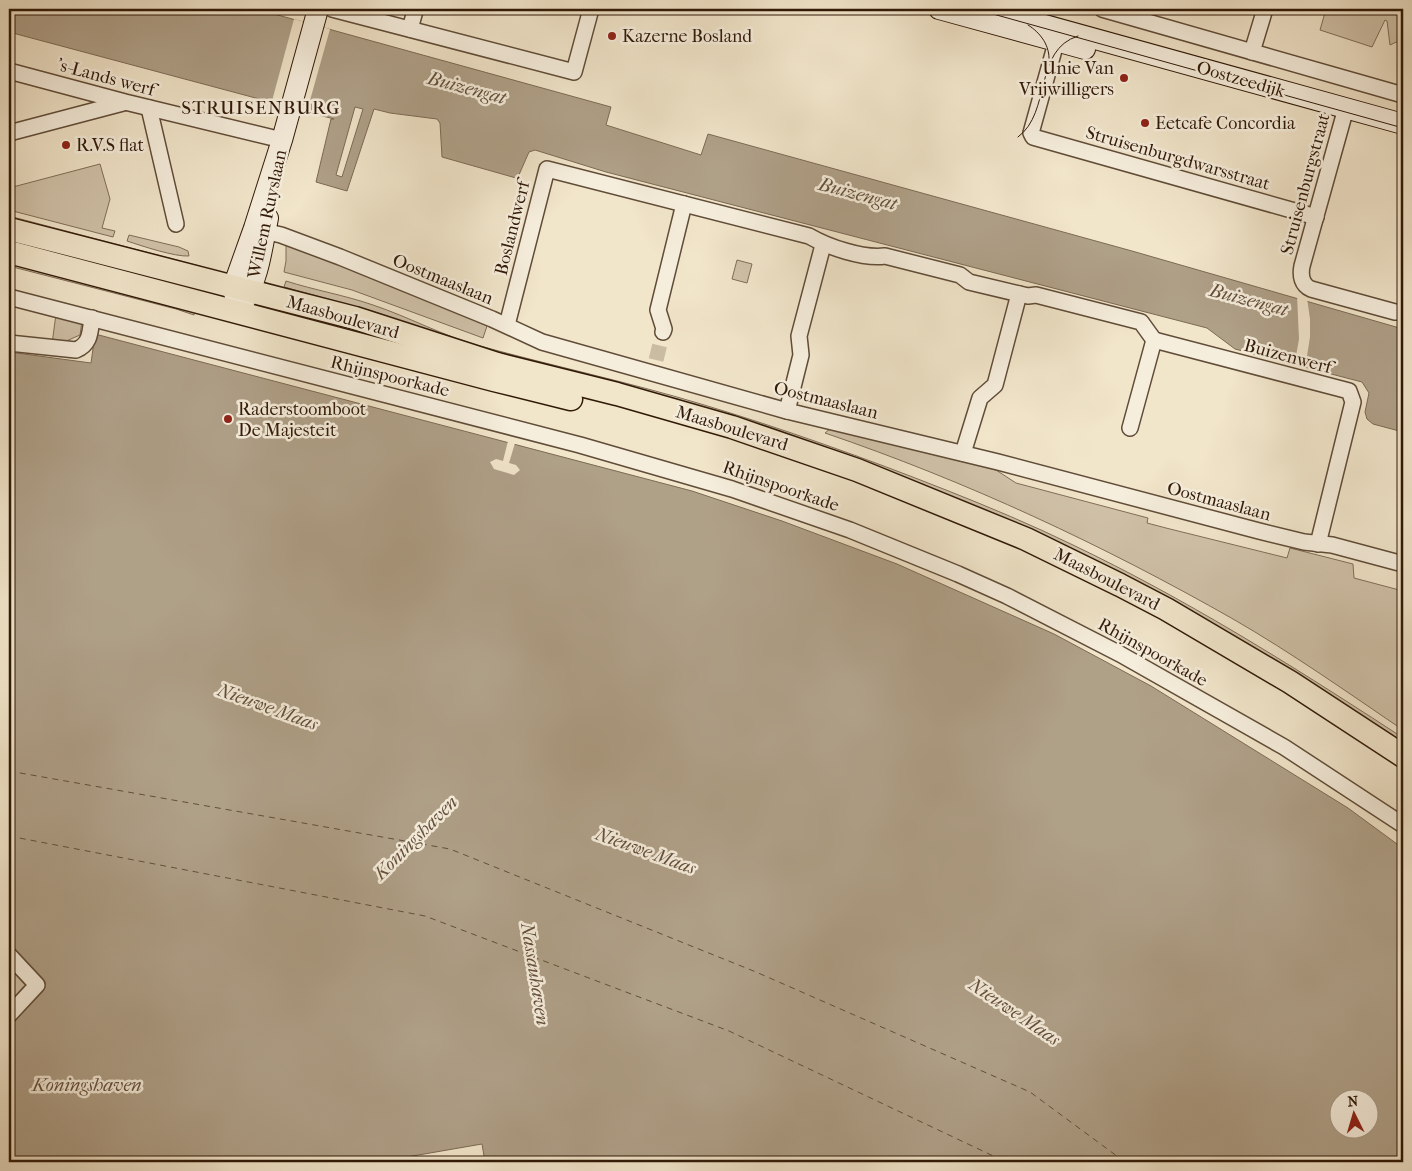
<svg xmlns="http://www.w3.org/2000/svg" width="1412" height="1171" font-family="'IM FELL French Canon',serif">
<rect width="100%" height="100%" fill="#f1e5ca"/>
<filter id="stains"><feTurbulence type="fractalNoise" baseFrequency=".004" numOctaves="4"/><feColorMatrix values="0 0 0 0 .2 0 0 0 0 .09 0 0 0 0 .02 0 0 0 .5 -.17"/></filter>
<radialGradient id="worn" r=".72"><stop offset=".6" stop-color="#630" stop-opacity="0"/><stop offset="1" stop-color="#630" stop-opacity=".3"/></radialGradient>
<g fill="#d0c2a9" stroke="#806e58">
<path d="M1326 9H1403V27L1401 29 1403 39 1390 45 1387 21 1385 20 1372 47 1320 30Z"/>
<path d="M100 164 110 199 102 228 115 231 113 237 9 210V188Z"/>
<path d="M9 216 203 267 202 272 9 222Z"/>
<path d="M129 235 179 247 188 251 189 256C175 257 142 246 127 241Z"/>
<path d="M286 243 441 303 487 326 483 338 352 290 284 272 286 261Z"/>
<path d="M9 259 196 308 194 315 176 309 9 266Z"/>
<path d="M737 260 752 264 747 283 732 279Z"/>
<path d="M286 281C314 290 344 295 373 305 409 317 443 336 480 346 553 366 628 382 701 404 784 429 865 458 946 490 989 507 1032 525 1073 545 1184 598 1288 663 1391 730L1403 738V747L1108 570 542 369 372 311 284 287Z"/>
<path d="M275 306 412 346 274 313Z"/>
<path d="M56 314 82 321 80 335 57 345 52 344Z"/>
<path d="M831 428H839L996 470 1016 483 1148 518 1147 523 1166 528 1287 558 1290 548 1353 564 1354 578 1403 591V730C1347 692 1292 653 1233 619 1103 545 966 481 825 433Z"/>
<path d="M9 964 33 985 9 1011Z"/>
</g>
<g fill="#afa088" stroke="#7c6a54" fill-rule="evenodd">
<path d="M9 9H256L611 107 606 125 701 155 708 134 1132 251 1403 329V432L1373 424 1367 419 1365 412 1369 393 1362 382 1235 349 1207 328 606 172 535 150 529 152 518 177 516 178 442 157 440 123 437 119 390 113 374 109 347 191 316 182 331 119H334L9 32ZM355 107 363 109 342 177 336 175Z"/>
<path d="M95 334 692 491 782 521 897 564 1054 634 1151 686 1348 808 1397 844 1403 856V1162H485L482 1144 378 1162H9V1024L45 985 9 948V352L91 363ZM1340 1098H1370V1128H1340Z"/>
</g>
<g fill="#f1e5ca">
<path d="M294 19 330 29 307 111 272 101Z"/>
<path d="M1297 295 1307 298 1310 319V337L1305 369 1294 367 1299 339Z"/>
<path d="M508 441 515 443 509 463 516 465 520 470 514 475 494 469 490 462 496 459 503 461Z"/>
</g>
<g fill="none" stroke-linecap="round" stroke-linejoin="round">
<g stroke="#634f3b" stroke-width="1" stroke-dasharray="6 5" stroke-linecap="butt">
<path d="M9 771 450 849 756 972 1030 1092 1125 1162"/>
<path d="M9 836 425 916 729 1031 1006 1162"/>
</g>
<path stroke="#cabca3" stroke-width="15" stroke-dasharray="15 8" stroke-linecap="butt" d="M656 360 663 332"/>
<defs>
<g id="street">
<path d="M332 9 574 72 591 9"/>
<path d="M1102 9 1403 95"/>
<path d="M410 29 415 11"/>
<path d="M1059 32 1031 133 1033 137 1316 217"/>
<path d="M1252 52 1265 9"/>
<path d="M9 71 125 102 282 140"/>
<path d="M149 108 176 224"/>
<path d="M1346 108 1302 266C1300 276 1302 285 1311 289L1395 312H1403"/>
<path d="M9 133 123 103"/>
<path d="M255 229 281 235 340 257 492 319 542 342 787 411 998 462 1259 531 1304 542 1332 545 1403 564"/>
<path d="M9 297 580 445 732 489 850 530 958 574 1007 596 1120 654 1284 747 1403 825"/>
<path d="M507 325 547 169 809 236C828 247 863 259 885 256L960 275 969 282 1028 296 1036 295 1141 322 1154 340"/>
<path d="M663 332 664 329 658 310 684 204"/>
<path d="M9 343 76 350C91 344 90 331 92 318"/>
<path d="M787 411 801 355 799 336 823 245"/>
<path d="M1130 428 1154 340 1349 391 1353 402 1318 544"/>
<path d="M963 453 980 398 995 385 1019 294"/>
<path d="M9 955 37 985 9 1015"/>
</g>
<g id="secondary">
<path d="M939 9 1085 49"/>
<path d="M987 9 1403 124"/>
<path d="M242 305C259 279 262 248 268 218"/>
<path d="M238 312 233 287 254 228 282 140 318 9"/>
</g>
<g id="primary">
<path d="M9 229 355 318 497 364 617 394 732 427 857 470 1026 539 1120 585 1166 609 1290 682 1403 756"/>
<path d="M9 252 494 380 571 399"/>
</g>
</defs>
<use href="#street" stroke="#604c38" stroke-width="18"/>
<use href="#secondary" stroke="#301907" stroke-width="22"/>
<use href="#primary" stroke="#301907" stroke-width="25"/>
<use href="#street" stroke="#f6eedd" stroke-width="15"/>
<use href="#secondary" stroke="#f6eedd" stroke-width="20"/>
<use href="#primary" stroke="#f1e5ca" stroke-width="22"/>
<g stroke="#301907" stroke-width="1">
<path d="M975 9 1403 128"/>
<path d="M853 11 854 9"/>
<path d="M1028 25C1041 33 1050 46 1049 61"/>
<path d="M1018 137C1052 112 1033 50 1078 36"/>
</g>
</g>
<g fill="#8f2418" stroke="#f6eedd" stroke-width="2">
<circle cx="612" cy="36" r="5"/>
<circle cx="1124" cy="78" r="5"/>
<circle cx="1145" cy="123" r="5"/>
<circle cx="66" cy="145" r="5"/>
<circle cx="228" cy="419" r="5"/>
</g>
<g text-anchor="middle" stroke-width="5" stroke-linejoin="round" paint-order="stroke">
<g font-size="18" fill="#301907" stroke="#f6eedd" text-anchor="start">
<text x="622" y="42">Kazerne Bosland</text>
<text x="1114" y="74" text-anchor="end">Unie Van<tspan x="1114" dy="21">Vrijwilligers</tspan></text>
<text x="1155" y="129">Eetcafe Concordia</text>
<text x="76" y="151">R.V.S flat</text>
<text x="238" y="415">Raderstoomboot<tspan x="238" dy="21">De Majesteit</tspan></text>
</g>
<g font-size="18" fill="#301907" stroke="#f6eedd">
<text transform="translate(106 77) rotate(15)" y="6">'s-Lands werf</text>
<text transform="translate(1241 79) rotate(16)" y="6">Oostzeedijk</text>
<text transform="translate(1178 158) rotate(16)" y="6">Struisenburgdwarsstraat</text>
<text transform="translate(1305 184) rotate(-75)" y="6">Struisenburgstraat</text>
<text transform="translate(267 214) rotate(-78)" y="6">Willem Ruyslaan</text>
<text transform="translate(512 228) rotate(-76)" y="6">Boslandwerf</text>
<text transform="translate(443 279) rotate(22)" y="6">Oostmaaslaan</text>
<text transform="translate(343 317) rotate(16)" y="6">Maasboulevard</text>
<text transform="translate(1288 356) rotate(15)" y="6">Buizenwerf</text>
<text transform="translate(390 376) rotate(14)" y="6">Rhijnspoorkade</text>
<text transform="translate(826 400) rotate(14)" y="6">Oostmaaslaan</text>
<text transform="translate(732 428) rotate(17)" y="6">Maasboulevard</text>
<text transform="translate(781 486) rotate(19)" y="6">Rhijnspoorkade</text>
<text transform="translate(1219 501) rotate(15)" y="6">Oostmaaslaan</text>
<text transform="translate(1107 579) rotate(27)" y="6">Maasboulevard</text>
<text transform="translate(1153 652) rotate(29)" y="6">Rhijnspoorkade</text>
</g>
<g font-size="19" font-style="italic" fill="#634f3b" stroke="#f6eedd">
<text transform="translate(467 87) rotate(15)" y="7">Buizengat</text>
<text transform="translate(858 193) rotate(15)" y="7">Buizengat</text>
<text transform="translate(1249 299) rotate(15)" y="7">Buizengat</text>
<text transform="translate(268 706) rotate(20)" y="7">Nieuwe Maas</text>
<text transform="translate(415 837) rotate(-45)" y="7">Koningshaven</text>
<text transform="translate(646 850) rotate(20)" y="7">Nieuwe Maas</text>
<text transform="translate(536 974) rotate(81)" y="7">Nassauhaven</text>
<text transform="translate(1015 1011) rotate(34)" y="7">Nieuwe Maas</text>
<text x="87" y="1091">Koningshaven</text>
</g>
<g font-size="19" letter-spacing="1" fill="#301907" stroke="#f6eedd">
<text x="261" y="114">STRUISENBURG</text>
</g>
</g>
<rect width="1412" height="1171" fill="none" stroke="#f1e5ca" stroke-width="30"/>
<rect x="10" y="10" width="1392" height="1151" fill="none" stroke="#301907" stroke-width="2.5"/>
<rect x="15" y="15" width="1382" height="1141" fill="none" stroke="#301907"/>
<g transform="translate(1354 1114) rotate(355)"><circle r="24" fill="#f6eedd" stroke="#a79987"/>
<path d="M0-4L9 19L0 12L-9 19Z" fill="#8f2418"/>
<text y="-8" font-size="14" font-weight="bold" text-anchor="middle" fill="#301907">N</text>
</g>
<rect width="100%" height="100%" filter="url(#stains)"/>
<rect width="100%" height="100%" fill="url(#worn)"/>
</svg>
